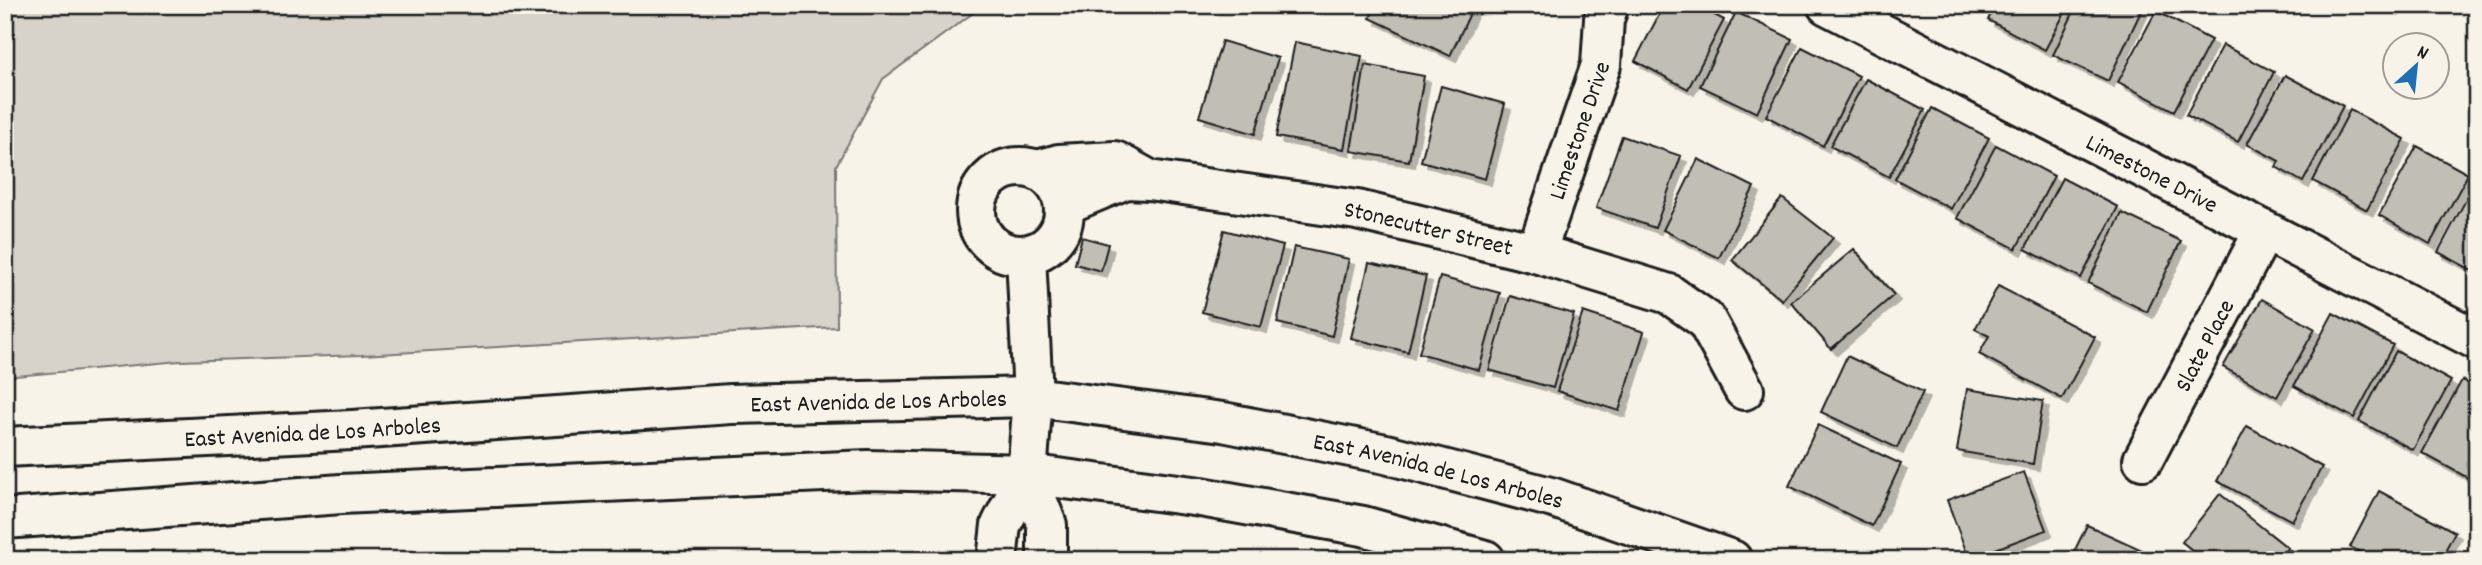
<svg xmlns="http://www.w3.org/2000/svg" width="2482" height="565" font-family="Dekko,sans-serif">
<defs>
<filter id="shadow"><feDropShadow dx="6" dy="6" stdDeviation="0" flood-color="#0004"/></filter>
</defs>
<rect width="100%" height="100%" fill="#f7f3e8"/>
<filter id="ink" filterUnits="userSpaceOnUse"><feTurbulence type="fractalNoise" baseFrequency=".0143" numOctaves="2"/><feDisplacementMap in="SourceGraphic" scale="14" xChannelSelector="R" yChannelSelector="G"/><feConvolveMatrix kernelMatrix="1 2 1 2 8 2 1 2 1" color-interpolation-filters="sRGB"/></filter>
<g filter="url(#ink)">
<g fill="#d7d3cb" stroke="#7a7874" stroke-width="2">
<path d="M5 5H984L883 79 836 166 837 327 362 355 180 361 5 377Z"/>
<path d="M153 550 154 560H8H15Z"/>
</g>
<g fill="#c0beb5" stroke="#1c1c1c" stroke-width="2" filter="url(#shadow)">
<path d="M1376 5H1474L1450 56 1370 18Z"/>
<path d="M1664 5H1696L1724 20 1688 89 1635 61Z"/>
<path d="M1995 5H2069L2045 50 1988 20Z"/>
<path d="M2077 5H2144L2108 81 2053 55Z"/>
<path d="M2156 11 2211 40 2174 111 2118 82Z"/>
<path d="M1736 12 1792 39 1757 113 1700 86Z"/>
<path d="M1222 41 1278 58 1255 134 1199 117Z"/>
<path d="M1295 42 1362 56 1344 149 1276 137Z"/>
<path d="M2223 45 2274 72 2238 142 2186 115Z"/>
<path d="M1802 47 1859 76 1823 146 1766 116Z"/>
<path d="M1365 65 1424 76 1409 161 1351 151Z"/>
<path d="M2285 75 2343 106 2303 182 2276 167 2279 161 2247 144Z"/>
<path d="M1866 79 1925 110 1889 177 1830 146Z"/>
<path d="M1441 86 1505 104 1485 179 1421 161Z"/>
<path d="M1932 108 1989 138 1951 209 1895 179Z"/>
<path d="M2350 110 2405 139 2367 210 2313 181Z"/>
<path d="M1622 136 1681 156 1655 228 1596 208Z"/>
<path d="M1996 145 2054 176 2016 249 1957 218Z"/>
<path d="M2417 146 2468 174 2430 244 2379 215Z"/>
<path d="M1698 159 1754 187 1719 258 1663 230Z"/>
<path d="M2062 178 2118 207 2081 278 2025 249Z"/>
<path d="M2477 179V273L2438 252Z"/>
<path d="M1782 198 1833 238 1782 300 1732 260Z"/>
<path d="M2122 213 2181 241 2147 312 2088 283Z"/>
<path d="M1224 230 1283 246 1261 327 1202 312Z"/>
<path d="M1082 237 1108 244 1101 271 1075 264Z"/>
<path d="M1294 247 1349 259 1332 336 1277 323Z"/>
<path d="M1854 249 1894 295 1831 349 1791 302Z"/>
<path d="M1369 263 1426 276 1408 352 1351 338Z"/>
<path d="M1440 277 1500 293 1479 370 1419 353Z"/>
<path d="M1998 286 2095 337 2062 399 1979 354 1989 336 1975 329Z"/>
<path d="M1510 296 1574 314 1553 388 1489 370Z"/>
<path d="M2262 299 2315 329 2277 397 2223 367Z"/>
<path d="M1583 312 1644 332 1619 411 1557 391Z"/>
<path d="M2333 313 2393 345 2354 418 2294 386Z"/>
<path d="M2396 351 2451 381 2413 450 2359 421Z"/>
<path d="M1847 356 1923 392 1897 448 1821 412Z"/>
<path d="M2462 380 2477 388V483L2422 453Z"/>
<path d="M1967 389 2043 401 2033 464 1957 451Z"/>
<path d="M1818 425 1901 464 1872 526 1789 486Z"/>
<path d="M2247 426 2322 467 2292 521 2217 481Z"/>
<path d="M2024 472 2046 530 1969 559 1947 500Z"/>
<path d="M2379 491 2455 532 2440 560H2375L2350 547Z"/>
<path d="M2220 494 2288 548 2279 560H2205L2182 542Z"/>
<path d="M2087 525 2142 550 2138 560H2070Z"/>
<path d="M2290 550 2304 558 2303 560H2284Z"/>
</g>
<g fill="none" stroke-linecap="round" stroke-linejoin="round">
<defs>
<g id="minor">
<path id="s1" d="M1827 5 2477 340"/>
<circle cx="1020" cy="211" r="44"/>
<path d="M1038 170 1059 164 1115 161 1144 177"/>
<path id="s2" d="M1064 205 1126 179 1149 180 1357 210 1536 253 1669 294 1706 320 1744 390"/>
<path id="s3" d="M1536 253 1601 65 1604 19 1609 5"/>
<path id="s4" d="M2143 460 2264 231"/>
<path d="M1027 474 1047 525V560"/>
<path d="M997 560 1001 525 1027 474 1033 397 1026 255"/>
</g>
<g id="major">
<path id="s5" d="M5 447 352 430 731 404 1033 397 1223 422 1386 454 1554 498 1732 560"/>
<path d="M5 519 341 494 868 470 1027 474 1201 497 1363 526 1485 560"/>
</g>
</defs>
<use href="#minor" stroke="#1c1c1c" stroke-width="44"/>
<use href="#major" stroke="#1c1c1c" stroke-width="44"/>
<use href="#minor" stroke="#f7f3e8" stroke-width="38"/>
<use href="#major" stroke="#f7f3e8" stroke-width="38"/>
</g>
</g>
<g text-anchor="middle" stroke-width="6" stroke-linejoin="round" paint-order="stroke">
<g font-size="24" fill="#1c1c1c" stroke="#f7f3e8">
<text dy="8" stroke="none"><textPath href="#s3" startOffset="130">Limestone Drive</textPath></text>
<text dy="8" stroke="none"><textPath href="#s1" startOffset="366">Limestone Drive</textPath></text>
<text dy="8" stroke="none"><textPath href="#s2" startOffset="374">Stonecutter Street</textPath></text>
<text dy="8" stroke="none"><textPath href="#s4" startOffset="130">Slate Place</textPath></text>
<text dy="8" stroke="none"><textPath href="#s5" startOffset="875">East Avenida de Los Arboles</textPath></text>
<text dy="8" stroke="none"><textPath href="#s5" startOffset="308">East Avenida de Los Arboles</textPath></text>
<text dy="8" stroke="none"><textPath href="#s5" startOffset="1442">East Avenida de Los Arboles</textPath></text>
</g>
</g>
<rect width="2482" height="565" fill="none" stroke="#f7f3e8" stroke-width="28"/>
<rect x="14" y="14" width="2454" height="537" fill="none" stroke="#1c1c1c" stroke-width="2.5" filter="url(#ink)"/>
<g transform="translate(2416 66) rotate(27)"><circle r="33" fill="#f7f3e8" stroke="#9f9d96" stroke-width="2"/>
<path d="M0-5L12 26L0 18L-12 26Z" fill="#1f6fb2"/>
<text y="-10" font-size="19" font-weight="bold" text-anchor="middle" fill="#1c1c1c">N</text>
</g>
</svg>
